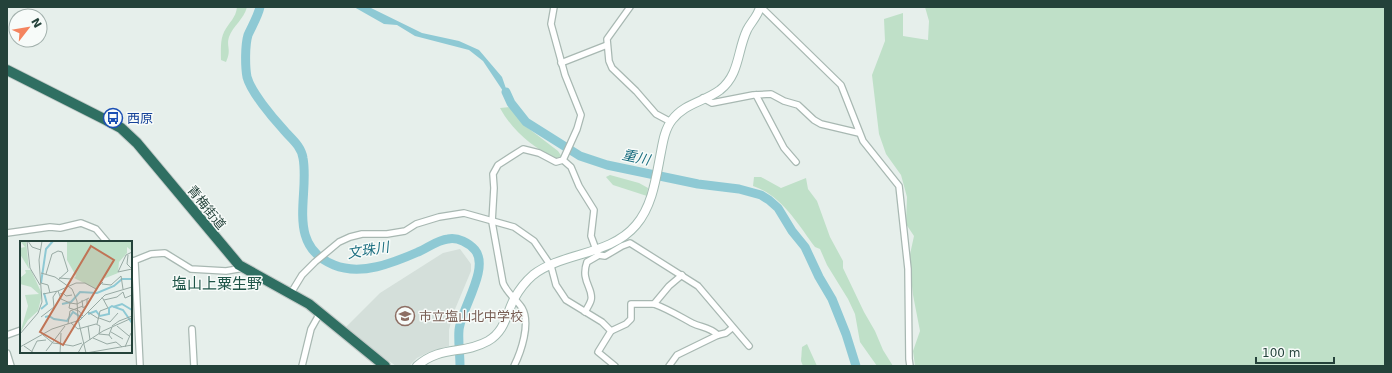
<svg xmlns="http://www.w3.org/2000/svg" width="1392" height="373" font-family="'DejaVu Sans','Noto Sans JP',sans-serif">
<rect width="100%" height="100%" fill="#e6efeb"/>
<path fill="#d4dfda" d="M460 249 471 264V271L453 314 449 330V346L429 352 417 358 409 366H396L344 329 380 293 443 253Z"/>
<g fill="#bfe0c8">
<path d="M237 7H247C244 19 233 26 229 37 226 46 232 50 226 62L221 60C221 51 220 40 224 32 229 22 236 18 237 7Z"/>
<path d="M925 7H1385V366H915L913 351 920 331 913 295 909 259 914 236 906 224 907 197 901 175 886 154 879 134 872 75 885 41 884 19 903 13V36L928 40 929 21Z"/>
<path d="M510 107 524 125 558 151 562 157 556 159C533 147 513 132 500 108Z"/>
<path d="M610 175 639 183 648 188 647 196 613 185 606 177Z"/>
<path d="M754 177H761L781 188 806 178 808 189 817 201 830 237 843 261V268L864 312 875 331 883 350 893 366H877L860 342 855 314 848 299 827 265 820 249 815 247C798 224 781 195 753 186Z"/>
<path d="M807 344 817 366H803L801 361 802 347Z"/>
</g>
<path fill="#8ec9d4" d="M354 7H369L422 33 459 41 479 50 502 77 511 103 483 61 469 50 415 36 397 25 384 24Z"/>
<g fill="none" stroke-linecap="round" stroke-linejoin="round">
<g stroke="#8ec9d4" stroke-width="9">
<path d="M260 7C258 16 252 26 248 35 245 45 245 66 247 77 251 92 272 117 283 129 290 138 301 145 303 158 310 195 285 245 334 265 361 276 393 263 418 252 428 248 437 240 448 239 458 237 469 243 475 250 490 268 461 309 459 330 458 341 460 354 460 366"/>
<path d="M506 92 511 103 526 122 580 156 607 165 698 184 739 189 761 195 769 200 778 208 792 231 805 247 819 277 832 299 846 334 856 366"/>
</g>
<defs>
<g id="street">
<path d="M630 7 607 39 609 61 612 68 636 91 656 114 671 122"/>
<path d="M761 7 841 85 863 141 899 186 908 269 909 359 910 366"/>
<path d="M561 63 607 45"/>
<path d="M756 95 784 148 796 162"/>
<path d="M703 98 712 103 753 95 771 94 784 101 798 105 814 120 821 124 859 133"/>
<path d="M563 160 571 167 579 186 594 210 591 236 598 255 605 256 622 246 630 243 698 286 749 346"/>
<path d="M7 233 50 227 60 228 81 223 96 229 107 242"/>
<path d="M131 260 135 263 140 366"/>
<path d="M131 262 151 254 165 253 191 269 226 271 244 268"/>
<path d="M291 293 302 275 315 262 339 242 350 237 362 234H387L405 231 416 224 439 217 464 213 514 227 534 241 551 266 556 285 566 300 602 322 611 331"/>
<path d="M654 304C668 309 679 316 692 323 702 328 708 326 718 335"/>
<path d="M585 312C587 308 590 304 591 300 594 289 580 281 587 262L599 255"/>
<path d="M192 329 194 366"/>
<path d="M7 335 21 330"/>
<path d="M7 353 11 366"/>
<path d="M302 366 311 329 320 313"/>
<path d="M514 366C521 352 531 323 522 308 516 299 507 293 503 283L492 222 494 188 493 174 498 165 523 149 539 153 556 162 563 160 577 129 581 115 565 75 551 24 554 7"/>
<path d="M615 366 598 352 611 331 626 324 631 319V304H654L669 286 682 275"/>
<path d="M669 366 677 355 718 335 726 333 732 328"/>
</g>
<path id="secondary" d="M417 366C441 345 463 355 488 341 505 331 506 315 514 299 519 290 526 281 533 275 562 252 610 256 636 225 653 205 656 177 661 152 663 141 665 129 672 120 685 103 704 102 720 90 740 74 737 51 747 30 751 22 758 16 760 7"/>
<path id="highway" d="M7 70 106 120 121 128 137 143 239 265 309 304 385 366"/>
</defs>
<use href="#street" stroke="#a8b8b2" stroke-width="8"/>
<use href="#secondary" stroke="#a4bbb3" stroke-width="10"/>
<use href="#highway" stroke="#c2cac8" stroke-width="12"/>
<use href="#street" stroke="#fff" stroke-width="5.5"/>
<use href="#secondary" stroke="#fff" stroke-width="8"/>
<use href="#highway" stroke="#2f6f62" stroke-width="10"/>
</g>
<defs>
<symbol id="bus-ring" viewBox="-11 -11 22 22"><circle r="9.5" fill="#f7fbf9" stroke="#1a4fb4" stroke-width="1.5"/><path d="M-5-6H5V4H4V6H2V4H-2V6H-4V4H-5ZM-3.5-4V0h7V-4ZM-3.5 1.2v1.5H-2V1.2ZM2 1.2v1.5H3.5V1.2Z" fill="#1a4fb4"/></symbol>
<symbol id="school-ring" viewBox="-11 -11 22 22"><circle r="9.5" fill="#f7fbf9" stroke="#8d6e63" stroke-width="1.5"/><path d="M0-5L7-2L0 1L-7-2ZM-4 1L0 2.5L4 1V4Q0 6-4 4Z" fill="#8d6e63"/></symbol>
</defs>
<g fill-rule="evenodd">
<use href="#bus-ring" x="102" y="107" width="22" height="22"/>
<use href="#school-ring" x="394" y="305" width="22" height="22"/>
</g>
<g text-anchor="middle" stroke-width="3" stroke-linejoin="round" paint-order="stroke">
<g font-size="13" fill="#164399" stroke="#f7fbf9" text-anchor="start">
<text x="127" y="123">西原</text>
</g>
<g font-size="13" fill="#24423a" stroke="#f7fbf9">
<text transform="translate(207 207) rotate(51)" y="5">青梅街道</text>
</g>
<g font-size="13" fill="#785e54" stroke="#f7fbf9" text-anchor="start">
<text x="419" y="321">市立塩山北中学校</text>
</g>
<g font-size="14" font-style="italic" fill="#1c6f80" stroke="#f7fbf9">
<text transform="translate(636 157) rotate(12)" y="5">重川</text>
<text transform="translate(368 250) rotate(-9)" y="5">文珠川</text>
</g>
<g font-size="15" fill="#1f5548" stroke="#f7fbf9">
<text x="217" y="289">塩山上粟生野</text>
</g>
</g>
<g transform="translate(20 241)">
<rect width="112" height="112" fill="#e6efeb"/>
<path d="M0 0H6L9 28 0 13V7L5 6ZM47 0H112V10L107 6V12L99 21 98 32 83 38 76 48 54 37 56 35 47 19ZM5 29H11L22 53 18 70 8 79 0 92 8 65 5 54 19 53 11 46 0 43V37L6 32Z" fill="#bfe0c8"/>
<path fill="none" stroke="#8ec9d4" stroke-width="2" d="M21 42 26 8 33 0M42 63 51 61 60 51 77 52 94 45 102 38H112M93 66 102 63 112 69M21 68 27 63 24 52M68 73 76 70 80 75 89 73V67L92 65 103 69 112 82M25 76 29 75 34 78 47 80 53 71 62 77"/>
<path fill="none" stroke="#98aaa4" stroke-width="1" d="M7 0 10 27 20 44M8 0 12 6 21 9M108 14 107 23 112 28M112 28 98 31 106 14 112 11M21 32 35 36 52 48 57 60 58 78 66 112M26 33 32 13 38 10 42 11 48 30 38 39M39 37 51 38M21 42 28 44 30 52M82 43 91 44 101 35 103 48M38 50 56 42H65L76 48 83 41M103 51 105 57 112 54M23 53 38 50 41 58 50 62 49 67 59 70 63 75M40 53 43 52 46 55 52 54M62 59 63 67 67 64V58M84 59 97 56 103 51M50 62 57 63 69 57M68 71 79 78M21 76 34 66 33 56 37 50M79 77 90 81 98 72M51 82 58 88 76 83 80 85 79 93 89 94M48 83 50 70 63 65M77 83 80 70 88 67 82 56M68 85 70 99M92 85 99 80 112 75M97 85 109 95M92 86 89 94 92 98M91 91 103 98M0 93 18 72 22 61 19 19 22 0M23 94 33 102 41 103M73 97 87 103 96 101 102 106M41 103 53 105 62 102M4 105 14 112M0 106 32 88 60 79 85 54 112 46M105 106 111 92M26 110 45 85M11 112 17 100 26 99M40 112 41 92M58 112 63 103 83 90 112 77M66 112 112 104"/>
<path fill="#c07456" fill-opacity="0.15" stroke="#c07456" stroke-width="2" d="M71 5 94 19 43 104 20 91Z"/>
<rect width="112" height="112" fill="none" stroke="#24423a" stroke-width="2"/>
</g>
<rect width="1392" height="373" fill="none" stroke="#24423a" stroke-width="16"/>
<g transform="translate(28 28) rotate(59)"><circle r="19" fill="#f7fbf9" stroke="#a3b1ad"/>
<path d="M0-3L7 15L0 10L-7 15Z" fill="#f4845f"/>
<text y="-6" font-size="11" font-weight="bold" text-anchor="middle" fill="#24423a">N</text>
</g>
<path d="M1256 357v6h78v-6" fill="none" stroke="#24423a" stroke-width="2"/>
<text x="1262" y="357" font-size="12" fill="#24423a" stroke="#f7fbf9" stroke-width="3" paint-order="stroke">100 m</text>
</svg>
